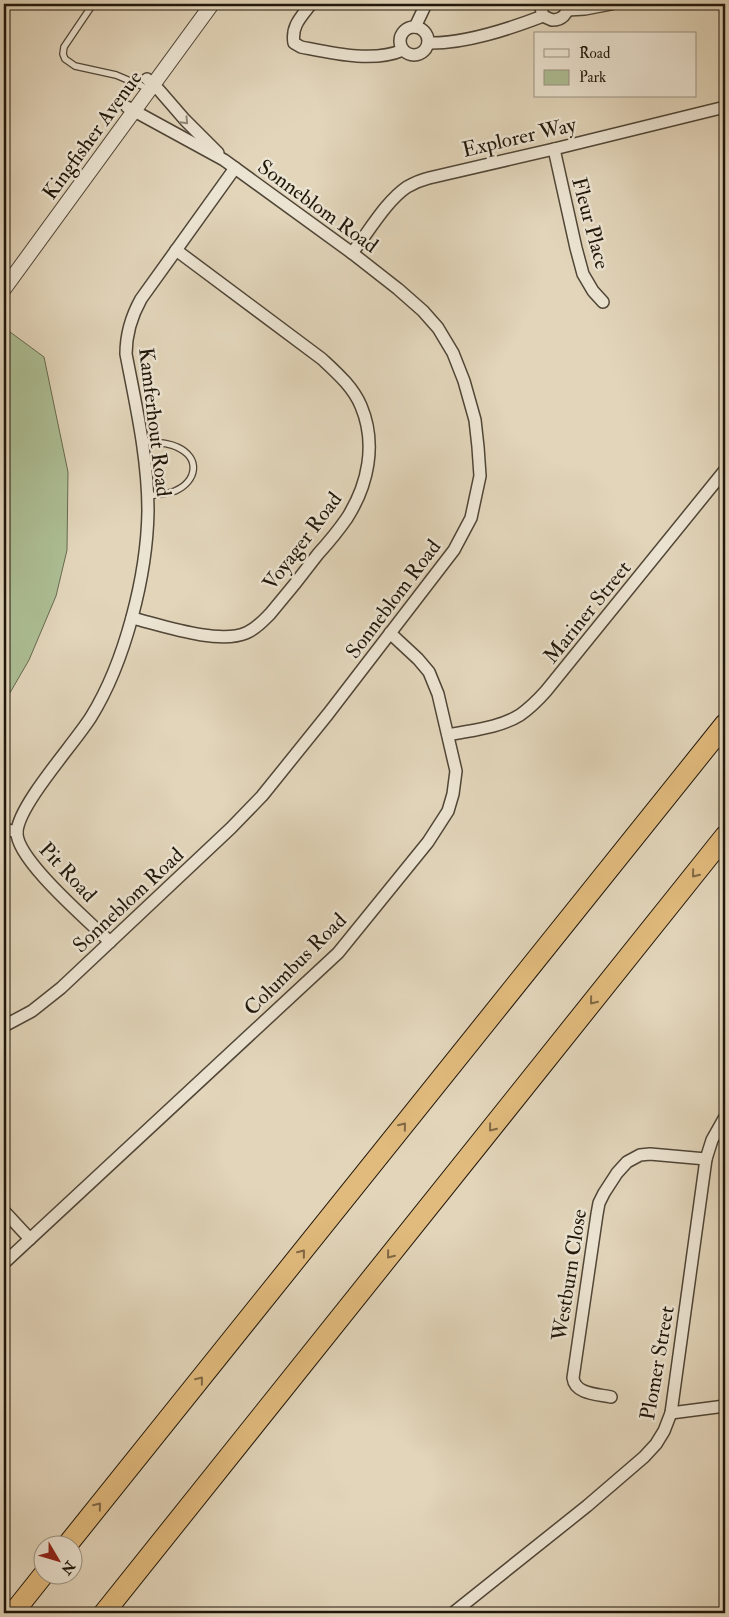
<svg xmlns="http://www.w3.org/2000/svg" width="729" height="1617" font-family="'IM FELL Double Pica',serif">
<rect width="100%" height="100%" fill="#e2d5ba"/>
<filter id="stains"><feTurbulence type="fractalNoise" baseFrequency=".004" numOctaves="4"/><feColorMatrix values="0 0 0 0 .2 0 0 0 0 .09 0 0 0 0 .02 0 0 0 .5 -.17"/></filter>
<radialGradient id="worn" r=".72"><stop offset=".6" stop-color="#630" stop-opacity="0"/><stop offset="1" stop-color="#630" stop-opacity=".3"/></radialGradient>
<path fill="#adbe94" stroke="#666a50" d="M6 329 44 357 68 472 67 550 56 596 29 660 4 703V332Z"/>
<g fill="none" stroke-linecap="round" stroke-linejoin="round">
<defs>
<g id="service">
<path d="M93 4 64 47 63 54 65 59 75 66 116 75 142 86"/>
<path d="M143 441C154 442 167 442 177 447 201 458 197 481 175 491 166 494 157 495 148 496"/>
</g>
<g id="minor">
<path d="M311 4C301 17 291 26 294 43L301 47C332 53 373 63 403 50"/>
<path d="M540 4 543 16 552 20C562 20 568 14 568 4"/>
<path d="M567 10 585 9 611 4"/>
<circle cx="414" cy="41" r="14"/>
<path d="M415 27 426 4"/>
<path d="M428 43C465 44 509 29 543 16"/>
<path d="M147 79 159 90 185 120 218 153"/>
<path d="M554 149 576 248 583 274 593 291 603 302"/>
<path d="M352 253C368 233 386 201 407 187 414 183 421 180 429 178L554 149 725 107"/>
<path d="M132 618C161 625 218 645 246 633 256 629 263 621 270 614 287 594 303 574 318 554 328 543 338 531 347 518 368 485 377 444 361 406 353 387 337 373 322 359L176 250"/>
<path d="M448 735C472 730 499 728 520 715 530 708 538 700 546 691L725 470"/>
<path d="M4 829 17 832"/>
<path d="M110 942C90 922 14 858 17 831 20 803 74 744 91 717 125 662 147 576 148 511 148 458 136 406 126 354 126 333 131 317 141 299L235 168"/>
<path d="M4 1026 32 1011 61 988 231 828 262 796 328 714 454 550 471 518 480 476 478 447 475 420 464 381 453 353 438 328 423 311 398 289 352 253 224 160 127 107"/>
<path d="M4 1211 30 1239"/>
<path d="M4 1263 338 953 428 842 448 811 453 794 456 771 438 694 429 672 418 659 390 633"/>
<path d="M611 1397C597 1394 575 1394 573 1378L597 1214 599 1203 604 1193 617 1173 627 1162 640 1155 650 1154 706 1159"/>
<path d="M671 1413 725 1406"/>
<path d="M453 1613 587 1506 644 1457 656 1444 664 1431 671 1413 706 1159 712 1140 725 1117"/>
</g>
<path id="tertiary" d="M4 289 212 4"/>
<g id="motorway">
<path d="M68 1544 725 724"/>
<path d="M13 1613 44 1574"/>
<path d="M104 1613 725 836"/>
</g>
</defs>
<use href="#service" stroke="#504637" stroke-width="8"/>
<use href="#minor" stroke="#504637" stroke-width="14"/>
<use href="#tertiary" stroke="#504637" stroke-width="16"/>
<use href="#motorway" stroke="#20170b" stroke-width="22"/>
<use href="#service" stroke="#ece4d2" stroke-width="5.5"/>
<use href="#minor" stroke="#ece4d2" stroke-width="11"/>
<use href="#tertiary" stroke="#ece4d2" stroke-width="14"/>
<use href="#motorway" stroke="#e1ba7d" stroke-width="20"/>
</g>
<defs><path id="oneway-chevron" d="M-2-3.5L2.5 0L-2 3.5" fill="none" stroke-width="1.6" stroke-linecap="round" stroke-linejoin="round" transform="scale(1.25)"/></defs>
<use stroke="#908878" href="#oneway-chevron" transform="translate(185 121) rotate(47)"/>
<g stroke="#806844">
<use href="#oneway-chevron" transform="translate(695 874) rotate(129)"/>
<use href="#oneway-chevron" transform="translate(593 1001) rotate(129)"/>
<use href="#oneway-chevron" transform="translate(403 1126) rotate(-51)"/>
<use href="#oneway-chevron" transform="translate(492 1128) rotate(129)"/>
<use href="#oneway-chevron" transform="translate(302 1253) rotate(-51)"/>
<use href="#oneway-chevron" transform="translate(390 1255) rotate(129)"/>
<use href="#oneway-chevron" transform="translate(200 1380) rotate(-51)"/>
<use href="#oneway-chevron" transform="translate(98 1506) rotate(-51)"/>
</g>
<g text-anchor="middle" stroke-width="5" stroke-linejoin="round" paint-order="stroke">
<g font-size="21" fill="#20170b" stroke="#ece4d2">
<text transform="translate(92 135) rotate(-54)" y="7">Kingfisher Avenue</text>
<text transform="translate(519 137) rotate(-13)" y="7">Explorer Way</text>
<text transform="translate(318 206) rotate(36)" y="7">Sonneblom Road</text>
<text transform="translate(591 223) rotate(75)" y="7">Fleur Place</text>
<text transform="translate(155 422) rotate(83)" y="7">Kamferhout Road</text>
<text transform="translate(302 541) rotate(-53)" y="7">Voyager Road</text>
<text transform="translate(393 599) rotate(-53)" y="7">Sonneblom Road</text>
<text transform="translate(587 612) rotate(-51)" y="7">Mariner Street</text>
<text transform="translate(68 872) rotate(47)" y="7">Pit Road</text>
<text transform="translate(128 900) rotate(-43)" y="7">Sonneblom Road</text>
<text transform="translate(295 964) rotate(-45)" y="7">Columbus Road</text>
<text transform="translate(569 1275) rotate(-81)" y="7">Westburn Close</text>
<text transform="translate(657 1363) rotate(-80)" y="7">Plomer Street</text>
</g>
</g>
<rect width="729" height="1617" fill="none" stroke="#e2d5ba" stroke-width="20"/>
<rect x="5" y="5" width="719" height="1607" fill="none" stroke="#20170b" stroke-width="2.5"/>
<rect x="10" y="10" width="709" height="1597" fill="none" stroke="#20170b"/>
<rect x="534" y="32" width="162" height="65" fill="#ece4d2" stroke="#9a9282"/>
<rect x="544" y="49" width="25" height="8" fill="#ece4d2" stroke="#9a9282"/>
<text x="579" y="58" font-size="15" fill="#20170b">Road</text>
<rect x="544" y="70" width="25" height="15" fill="#adbe94" stroke="#9a9282"/>
<text x="579" y="82" font-size="15" fill="#20170b">Park</text>
<g transform="translate(58 1560) rotate(128)"><circle r="24" fill="#ece4d2" stroke="#9a9282"/>
<path d="M0-4L9 19L0 12L-9 19Z" fill="#8f2418"/>
<text y="-8" font-size="14" font-weight="bold" text-anchor="middle" fill="#20170b">N</text>
</g>
<rect width="100%" height="100%" filter="url(#stains)"/>
<rect width="100%" height="100%" fill="url(#worn)"/>
</svg>
